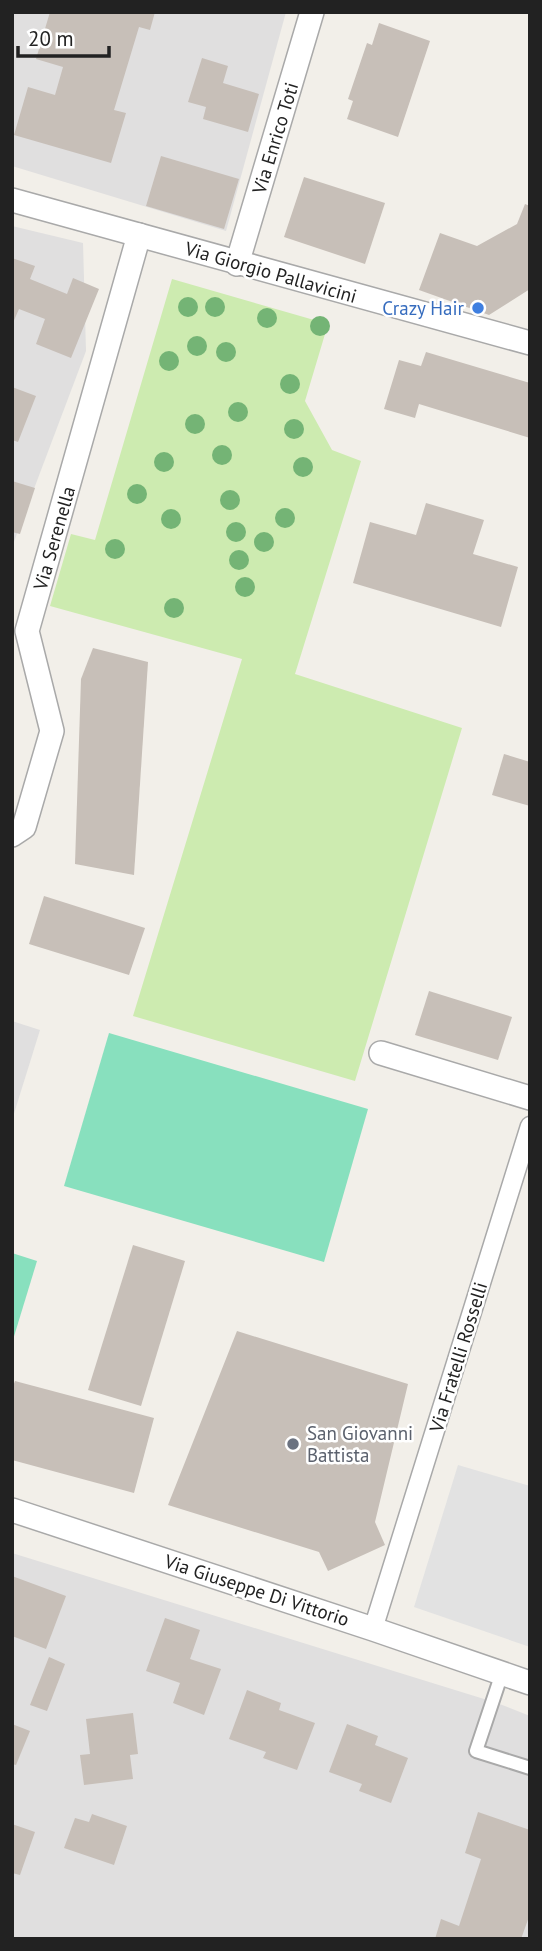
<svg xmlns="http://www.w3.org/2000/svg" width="542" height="1951" font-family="'PT Sans',sans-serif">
<rect width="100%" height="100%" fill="#f2efe9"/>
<g fill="#e0dfdf">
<path d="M12 12H286L226 231 12 166Z"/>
<path d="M12 226 83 243 86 351 12 547Z"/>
<path d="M12 1021 40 1030 12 1120Z"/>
<path d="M12 1553 497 1703 530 1716V1939H12Z"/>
</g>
<path fill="#cdebb0" d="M172 279 328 324 305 401 332 450 361 461 295 674 462 728 355 1081 133 1016 242 659 50 606 71 534 95 540Z"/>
<g fill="#88e0be">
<path d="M109 1033 368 1109 324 1262 64 1186Z"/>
<path d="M12 1253 37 1261 12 1343Z"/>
</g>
<path fill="#e2e2e2" d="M458 1465 530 1486V1647L414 1607Z"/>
<g fill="#c7bfb8">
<path d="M50 12H155L150 30 139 27 114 110 126 113 111 163 14 135 28 87 55 95 63 67 36 59Z"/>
<path d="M379 23 430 41 398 137 347 119 353 101 348 99 367 43 372 45Z"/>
<path d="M202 58 228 66 223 83 259 94 248 132 203 119 206 107 188 102Z"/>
<path d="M161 156 239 179 224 229 146 206Z"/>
<path d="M304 177 385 203 365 264 284 237Z"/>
<path d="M525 204 530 206V289L489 315 419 290 440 233 477 246 517 224Z"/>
<path d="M12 258 35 266 30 279 67 294 73 278 99 289 71 358 36 344 45 319 19 309 12 325Z"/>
<path d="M426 352 530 383V438L419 404 415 418 384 409 399 360 421 366Z"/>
<path d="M12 387 36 396 18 442 12 440Z"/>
<path d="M12 481 35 488 20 534 12 532Z"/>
<path d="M426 503 484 520 473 554 518 567 501 627 353 583 370 522 416 535Z"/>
<path d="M93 648 148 662 134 875 75 864 81 679Z"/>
<path d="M504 754 530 762V806L492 795Z"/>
<path d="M44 896 145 928 129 975 29 944Z"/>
<path d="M429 991 512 1017 498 1060 415 1035Z"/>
<path d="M133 1245 185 1261 141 1406 88 1390Z"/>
<path d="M237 1331 408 1384 375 1522 385 1545 328 1571 319 1552 168 1505Z"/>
<path d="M15 1381 154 1418 134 1493 12 1460V1389Z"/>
<path d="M12 1576 66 1596 46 1649 12 1636Z"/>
<path d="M165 1618 200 1630 190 1659 221 1669 204 1715 173 1703 180 1683 146 1671Z"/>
<path d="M49 1657 65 1664 47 1711 30 1705Z"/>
<path d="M247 1690 281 1703 279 1710 315 1723 297 1770 263 1758 266 1752 229 1739Z"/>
<path d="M133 1713 138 1754 130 1755 133 1779 84 1785 80 1755 90 1754 86 1719Z"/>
<path d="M12 1724 30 1731 16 1765 12 1764Z"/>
<path d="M347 1724 378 1736 375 1745 408 1758 391 1803 359 1791 362 1784 329 1772Z"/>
<path d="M478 1812 530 1830V1914L521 1939H435L441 1919 459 1926 481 1859 465 1853Z"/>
<path d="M92 1814 127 1826 114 1865 64 1848 75 1818 89 1822Z"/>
<path d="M12 1824 35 1832 20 1875 12 1873Z"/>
</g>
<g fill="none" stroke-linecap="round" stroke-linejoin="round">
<defs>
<path id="service" d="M502 1673 476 1751 530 1768"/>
<path id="pedestrian" d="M373 1629 530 1126"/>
<g id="minor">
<path d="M12 200 530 343"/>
<path d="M237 264 312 12"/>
<path d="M12 835 24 827 52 731 27 631 139 235"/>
<path d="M381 1053 530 1098"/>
<path d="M12 1510 373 1629 530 1683"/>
</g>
</defs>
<use href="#service" stroke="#a9a9a9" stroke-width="16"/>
<use href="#pedestrian" stroke="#a9a9a9" stroke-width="21"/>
<use href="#minor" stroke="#a9a9a9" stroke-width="26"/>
<use href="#service" stroke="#fff" stroke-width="12"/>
<use href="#pedestrian" stroke="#fff" stroke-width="18"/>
<use href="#minor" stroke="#fff" stroke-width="23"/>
</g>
<g fill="#74b475">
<circle cx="188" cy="307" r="10"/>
<circle cx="215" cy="307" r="10"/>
<circle cx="267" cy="318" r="10"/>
<circle cx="320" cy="326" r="10"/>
<circle cx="197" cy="346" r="10"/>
<circle cx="226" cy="352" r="10"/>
<circle cx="169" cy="361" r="10"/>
<circle cx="290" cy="384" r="10"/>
<circle cx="238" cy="412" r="10"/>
<circle cx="195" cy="424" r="10"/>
<circle cx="294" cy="429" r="10"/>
<circle cx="222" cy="455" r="10"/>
<circle cx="164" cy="462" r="10"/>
<circle cx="303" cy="467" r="10"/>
<circle cx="137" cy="494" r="10"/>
<circle cx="230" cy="500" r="10"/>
<circle cx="285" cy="518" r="10"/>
<circle cx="171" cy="519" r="10"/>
<circle cx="236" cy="532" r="10"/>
<circle cx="264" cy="542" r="10"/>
<circle cx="115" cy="549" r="10"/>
<circle cx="239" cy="560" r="10"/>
<circle cx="245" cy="587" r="10"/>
<circle cx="174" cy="608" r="10"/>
</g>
<circle fill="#3f7fe0" stroke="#fff" stroke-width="2.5" cx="478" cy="308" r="7"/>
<circle fill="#6b7280" stroke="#fff" stroke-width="2.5" cx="293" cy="1444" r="7"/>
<g text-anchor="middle" stroke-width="5" stroke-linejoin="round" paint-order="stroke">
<g font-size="19" fill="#222" stroke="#fff">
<text transform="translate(275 138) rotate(-73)" y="7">Via Enrico Toti</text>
<text transform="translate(271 272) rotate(16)" y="7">Via Giorgio Pallavicini</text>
<text transform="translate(54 538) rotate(-74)" y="7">Via Serenella</text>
<text transform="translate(458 1357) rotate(-73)" y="7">Via Fratelli Rosselli</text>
<text transform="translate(257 1590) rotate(18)" y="7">Via Giuseppe Di Vittorio</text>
</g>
<g font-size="19" fill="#366cbe" stroke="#fff" text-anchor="end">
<text x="464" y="315">Crazy Hair</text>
</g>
<g font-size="19" fill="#5b616d" stroke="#fff" text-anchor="start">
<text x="307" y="1440">San Giovanni<tspan x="307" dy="22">Battista</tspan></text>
</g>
</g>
<rect width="542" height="1951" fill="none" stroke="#222222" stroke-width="28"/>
<path d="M18 46v10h91v-10" fill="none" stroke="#222222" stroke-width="3.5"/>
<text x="28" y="46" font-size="21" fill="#222222" stroke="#ffffff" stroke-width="5" paint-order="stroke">20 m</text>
</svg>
